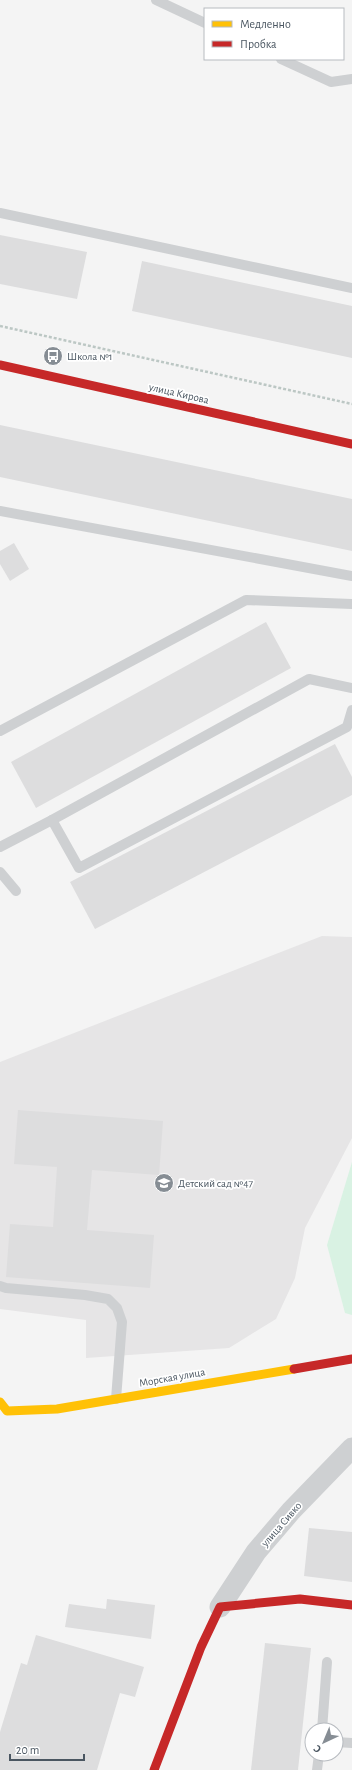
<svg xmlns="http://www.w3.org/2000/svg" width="352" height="1770" font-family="'Alegreya Sans',sans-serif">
<rect width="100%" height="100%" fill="#f4f4f4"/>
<path fill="#e6e5e6" d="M322 936 352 937V1138L305 1228 295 1278 276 1319 229 1348 86 1358V1320L0 1309V1062Z"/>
<path fill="#d9f2e3" d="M352 1162V1315L345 1313 327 1245Z"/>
<g fill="#ddddde">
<path d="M0 235 87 252 77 299 0 284Z"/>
<path d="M142 261 352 306V358L132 311Z"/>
<path d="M0 425 352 499V551L0 477Z"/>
<path d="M14 543 29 569 10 581 0 564V551Z"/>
<path d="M266 622 291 668 36 808 11 762Z"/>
<path d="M335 744 352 777V795L95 929 70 882Z"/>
<path d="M18 1110 163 1121 159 1175 92 1170 87 1230 154 1235 150 1288 6 1277 10 1224 53 1227 57 1167 14 1164Z"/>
<path d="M309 1528 352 1532V1582L304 1576Z"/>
<path d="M107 1599 155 1605 151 1639 65 1627 69 1604 106 1609Z"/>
<path d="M36 1635 144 1667 135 1697 120 1693 97 1770H0V1732L21 1663 27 1665Z"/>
<path d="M265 1643 311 1648 298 1770H251Z"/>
</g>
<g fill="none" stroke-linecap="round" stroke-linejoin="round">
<path stroke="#bcc7c4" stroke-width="2.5" stroke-dasharray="3 2" stroke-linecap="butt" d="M0 326 352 404"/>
<g stroke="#ced0d2" stroke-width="10">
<path d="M156 0 205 23"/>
<path d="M281 59 331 82 352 79"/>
<path d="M0 213 352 288"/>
<path d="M0 511 352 576"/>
<path d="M0 731 246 600 352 604"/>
<path d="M52 820 309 679 352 688"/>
<path d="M0 847 52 820 79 868 347 727 352 710"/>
<path d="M0 872 16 891"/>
<path d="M0 1286 6 1288 85 1295 108 1299 117 1308 122 1322 116 1399"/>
<path d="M322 1730 327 1662"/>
<path d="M336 1742 352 1743"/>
<path d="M317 1770 319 1754"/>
</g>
<path stroke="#ced0d2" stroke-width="21" d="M220 1607 256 1552 291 1511 352 1448"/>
<path stroke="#ffc107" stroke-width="9" d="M0 1402 7 1411 57 1409 294 1369"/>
<g stroke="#c62828" stroke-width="9">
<path d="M0 365 352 444"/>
<path d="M294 1369 352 1359"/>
<path d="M154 1770 201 1647 220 1607 300 1599 352 1605"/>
</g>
</g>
<defs>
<symbol id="bus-disc" viewBox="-11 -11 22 22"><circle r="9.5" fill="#868d94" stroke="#fff"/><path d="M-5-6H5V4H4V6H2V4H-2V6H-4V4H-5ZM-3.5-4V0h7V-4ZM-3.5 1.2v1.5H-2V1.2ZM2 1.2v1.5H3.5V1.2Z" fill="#fff"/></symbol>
<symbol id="school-disc" viewBox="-11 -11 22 22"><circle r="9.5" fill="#868d94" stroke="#fff"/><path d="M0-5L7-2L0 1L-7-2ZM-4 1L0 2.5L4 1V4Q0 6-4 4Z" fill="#fff"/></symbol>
</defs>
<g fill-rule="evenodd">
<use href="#bus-disc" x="42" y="345" width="22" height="22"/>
<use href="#school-disc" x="153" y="1172" width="22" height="22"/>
</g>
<g text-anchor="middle" stroke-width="3.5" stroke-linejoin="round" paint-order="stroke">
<g font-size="11" fill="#4a5661" stroke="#fff" text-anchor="start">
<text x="67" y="360">Школа №1</text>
<text x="178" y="1187">Детский сад №47</text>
</g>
<g font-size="11" fill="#4a5661" stroke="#fff">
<text transform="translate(179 393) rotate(13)" y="4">улица Кирова</text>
<text transform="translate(172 1377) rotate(-10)" y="4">Морская улица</text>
<text transform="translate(281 1524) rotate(-49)" y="4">улица Сивко</text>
</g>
</g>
<rect x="204" y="8" width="140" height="52" fill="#ffffff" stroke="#b7bbc0"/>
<rect x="212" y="21" width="20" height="6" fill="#ffc107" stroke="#b7bbc0"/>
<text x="240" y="28" font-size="12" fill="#4a5661">Медленно</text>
<rect x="212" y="41" width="20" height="6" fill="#c62828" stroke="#b7bbc0"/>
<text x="240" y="48" font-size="12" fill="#4a5661">Пробка</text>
<g transform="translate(324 1742) rotate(224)"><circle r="19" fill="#ffffff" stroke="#b7bbc0"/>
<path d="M0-3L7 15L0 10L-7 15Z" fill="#868d94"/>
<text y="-6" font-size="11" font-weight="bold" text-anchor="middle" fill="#4a5661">С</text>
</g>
<path d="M10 1754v6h74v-6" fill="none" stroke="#4a5661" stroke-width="2"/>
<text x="16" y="1754" font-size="12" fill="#4a5661" stroke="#ffffff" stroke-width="3" paint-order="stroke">20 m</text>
</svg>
